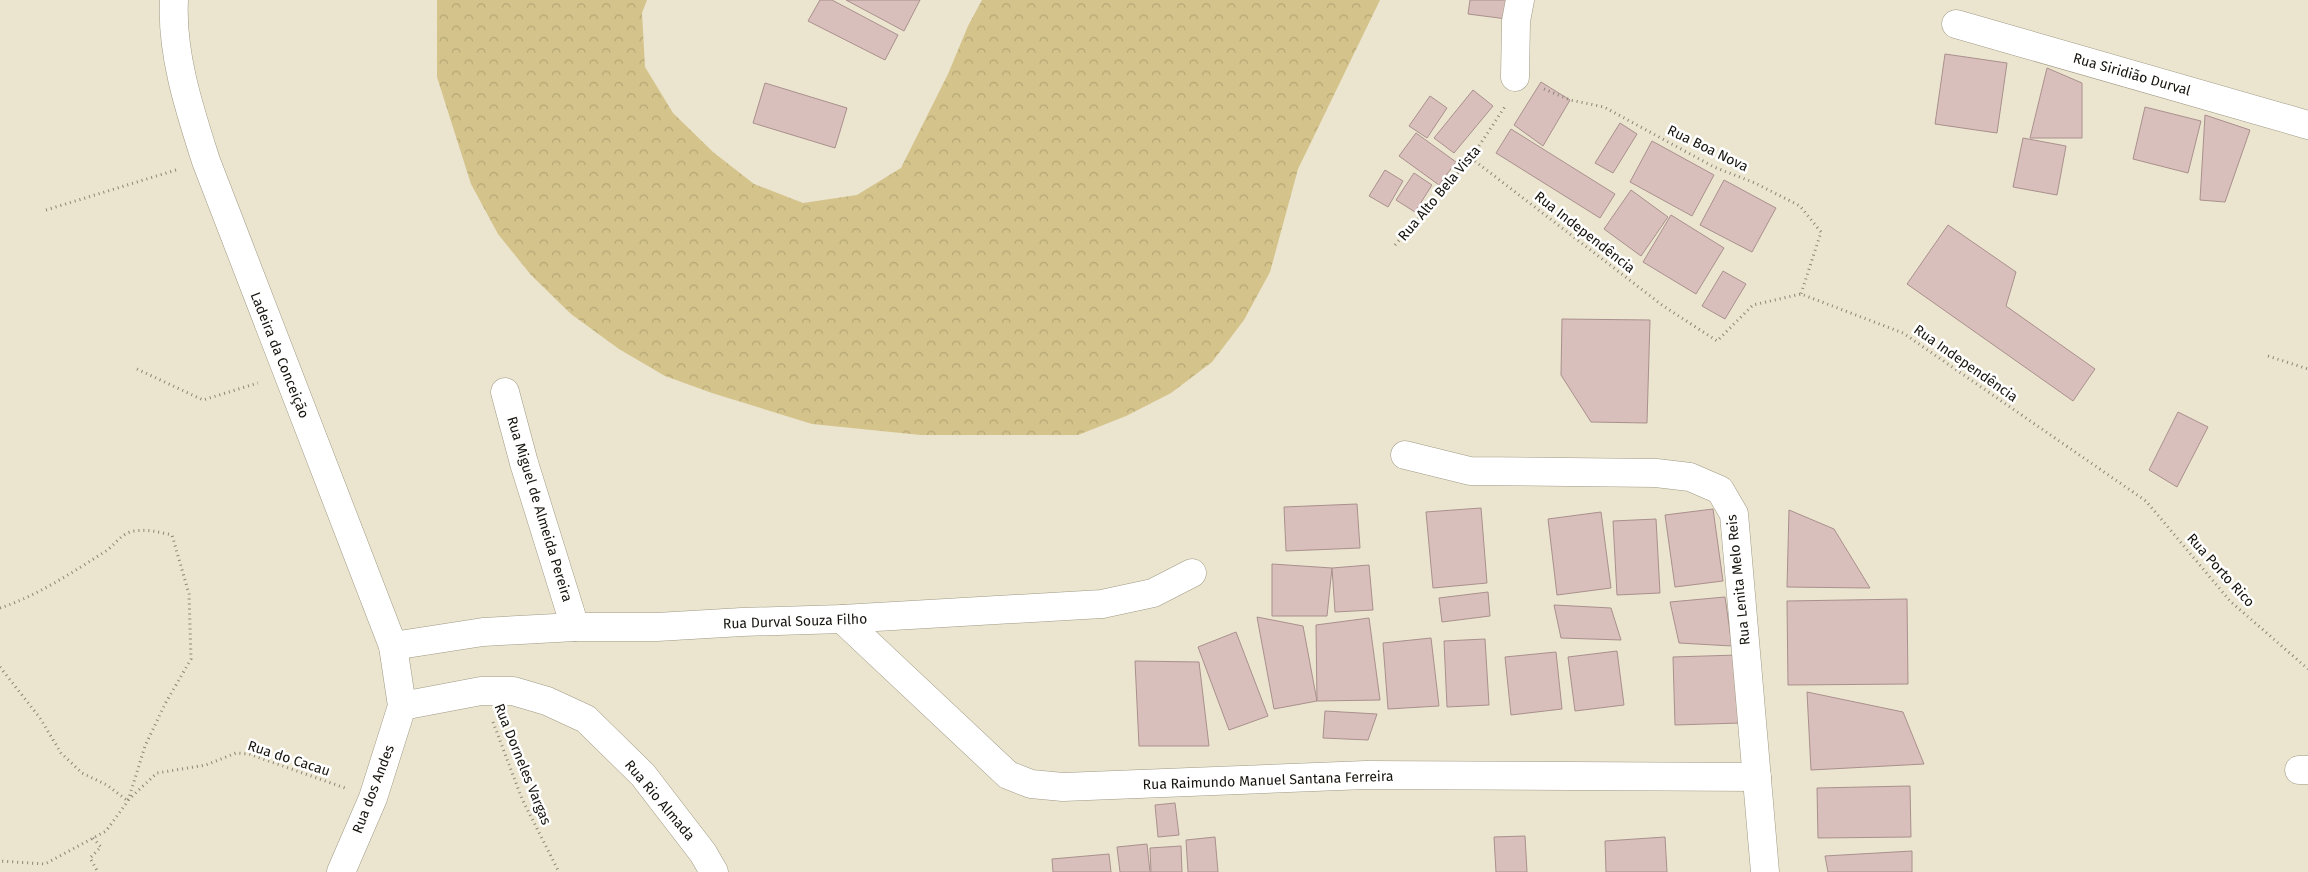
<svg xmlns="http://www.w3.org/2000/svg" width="2308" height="872" font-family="'Fira Sans',sans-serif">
<defs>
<pattern id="forest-crowns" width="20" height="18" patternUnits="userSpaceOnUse" patternTransform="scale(1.25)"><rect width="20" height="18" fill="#d4c38a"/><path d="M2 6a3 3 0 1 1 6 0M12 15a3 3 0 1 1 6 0" fill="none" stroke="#b5a776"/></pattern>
</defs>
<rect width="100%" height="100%" fill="#ebe4ce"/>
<path fill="url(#forest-crowns)" d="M437 0H647L642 13 645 67 673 113 713 152 754 184 803 203 857 195 901 168 948 74 968 26 982 0H1380L1298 169 1270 272 1244 320 1212 362 1171 393 1126 416 1078 435H921L812 424 712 393 665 376 619 349 571 314 531 275 498 234 471 184 437 77Z"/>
<g fill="#d9bfbb" stroke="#a9908d">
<path d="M820 0H832L898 35 885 60 808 21Z"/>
<path d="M846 0H920L904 31Z"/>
<path d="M1470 0H1509L1507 19 1468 14Z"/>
<path d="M1945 54 2007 63 1997 133 1935 124Z"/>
<path d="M2047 68 2082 83V138H2030Z"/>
<path d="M1541 82 1570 100 1543 146 1514 125Z"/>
<path d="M765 83 847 108 835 148 753 123Z"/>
<path d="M1473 90 1493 106 1454 153 1434 138Z"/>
<path d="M1430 96 1447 108 1427 138 1409 126Z"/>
<path d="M2145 107 2201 121 2188 173 2133 159Z"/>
<path d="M2205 115 2250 130 2225 202 2200 200Z"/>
<path d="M1620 123 1637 134 1613 173 1595 163Z"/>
<path d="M1511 129 1615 194 1600 218 1496 153Z"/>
<path d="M1416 133 1456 162 1439 185 1399 156Z"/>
<path d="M2023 138 2066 146 2057 195 2013 187Z"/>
<path d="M1652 141 1714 175 1692 216 1630 182Z"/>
<path d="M1385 170 1403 181 1388 207 1369 196Z"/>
<path d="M1414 173 1432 185 1415 212 1396 200Z"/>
<path d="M1724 180 1776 208 1752 252 1700 225Z"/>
<path d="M1631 190 1668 217 1641 256 1604 229Z"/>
<path d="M1671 215 1724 248 1696 294 1643 262Z"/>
<path d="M1948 225 2016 272 2006 306 2095 369 2073 401 1907 284Z"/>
<path d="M1723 271 1746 284 1725 319 1702 306Z"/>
<path d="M1562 319 1650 320 1647 423 1591 422 1561 375Z"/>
<path d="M2178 412 2208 427 2177 487 2149 470Z"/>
<path d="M1357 504 1360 548 1286 551 1284 507Z"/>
<path d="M1481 508 1487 583 1433 588 1426 512Z"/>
<path d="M1713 509 1723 581 1675 587 1665 515Z"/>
<path d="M1789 510 1834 529 1870 588 1787 587Z"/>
<path d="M1601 512 1611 588 1557 595 1548 519Z"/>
<path d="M1656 519 1660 593 1617 595 1613 521Z"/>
<path d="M1272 564 1332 568 1327 616H1272Z"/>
<path d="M1369 565 1373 610 1335 612 1332 568Z"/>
<path d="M1488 592 1490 616 1442 622 1439 598Z"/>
<path d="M1725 597 1732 646 1679 643 1670 602Z"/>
<path d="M1907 599 1908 684 1788 685 1787 601Z"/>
<path d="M1554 605 1611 608 1621 640 1561 638Z"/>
<path d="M1257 617 1303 626 1317 701 1274 709Z"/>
<path d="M1369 618 1380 700 1317 701 1316 625Z"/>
<path d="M1236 632 1268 716 1229 730 1198 647Z"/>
<path d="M1431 638 1439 706 1388 709 1383 643Z"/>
<path d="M1485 639 1489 705 1447 707 1444 641Z"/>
<path d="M1617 651 1624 705 1575 711 1568 657Z"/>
<path d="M1556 652 1562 709 1511 715 1505 657Z"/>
<path d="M1737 655 1740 723 1675 725 1673 657Z"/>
<path d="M1135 661 1199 662 1209 746H1139Z"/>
<path d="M1807 692 1903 712 1924 764 1811 770Z"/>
<path d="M1325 711 1377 714 1368 740 1323 738Z"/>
<path d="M1910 786 1911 837 1818 838 1817 788Z"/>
<path d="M1175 803 1179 835 1158 837 1155 805Z"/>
<path d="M1525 836 1527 872H1496L1494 837Z"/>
<path d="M1215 837 1218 872H1188L1186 840Z"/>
<path d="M1665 837 1667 872H1606L1605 841Z"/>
<path d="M1147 844 1150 872H1120L1117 847Z"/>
<path d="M1181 846 1182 872H1151L1150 848Z"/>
<path d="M1912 851V872H1828L1825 856Z"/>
<path d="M1109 854 1111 872H1053L1052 859Z"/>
</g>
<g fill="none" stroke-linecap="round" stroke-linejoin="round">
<defs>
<g id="street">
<path d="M174 0C171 54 190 111 206 161L393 646 402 706 373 798 341 872"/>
<path d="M1956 24 2308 125"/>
<path d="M1515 77 1516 21 1520 0"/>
<path d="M505 392 524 463 575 627"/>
<path d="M1405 455 1470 471 1656 473 1690 477 1720 490 1734 514 1765 872"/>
<path d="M842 619 1008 775 1031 784 1063 787 1366 775 1757 777"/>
<path d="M393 646 483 632 575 627H657L742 622 842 619 1102 604 1153 593 1192 573"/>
<path d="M402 706 481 691H513L547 701 586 719 643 775 703 853 714 872"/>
<path d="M2299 770H2308"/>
</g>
</defs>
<use href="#street" stroke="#9f9a85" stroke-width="29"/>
<g stroke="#8b8677" stroke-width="3" stroke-dasharray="1 4" stroke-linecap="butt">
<path d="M1544 89 1570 100 1604 107 1714 167 1755 183 1800 206 1821 232 1801 294"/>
<path d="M1471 158 1662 305 1717 341 1753 305 1801 294 1903 333 2146 501 2230 601 2308 669"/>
<path d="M46 210 176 170"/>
<path d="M1395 245 1471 158 1506 105"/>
<path d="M2268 356 2308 369"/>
<path d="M137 369 203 400 258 383"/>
<path d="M0 608C37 596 73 572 106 551 115 545 121 533 134 531 147 529 159 532 172 535L189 594 191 659 165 704 145 746 128 801 106 831 45 864 0 861"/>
<path d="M0 667 40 718 61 753 82 773 107 785 128 801"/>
<path d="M493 722 522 799 559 872"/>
<path d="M128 800 157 773 206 765 236 753 249 754 345 788"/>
<path d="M93 838 101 847 90 858 98 872"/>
</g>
<use href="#street" stroke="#fff" stroke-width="28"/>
</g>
<g text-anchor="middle" stroke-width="5" stroke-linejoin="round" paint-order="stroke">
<g font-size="14" fill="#16140d" stroke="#fff">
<text transform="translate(2132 74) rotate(16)" y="5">Rua Siridião Durval</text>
<text transform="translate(1708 148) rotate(26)" y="5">Rua Boa Nova</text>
<text transform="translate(1439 193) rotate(-50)" y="5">Rua Alto Bela Vista</text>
<text transform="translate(1585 232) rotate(38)" y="5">Rua Independência</text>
<text transform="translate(280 355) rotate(68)" y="5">Ladeira da Conceição</text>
<text transform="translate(1966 363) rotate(35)" y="5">Rua Independência</text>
<text transform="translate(540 509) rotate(73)" y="5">Rua Miguel de Almeida Pereira</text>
<text transform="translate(2221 570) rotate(48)" y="5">Rua Porto Rico</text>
<text transform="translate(1738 580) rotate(-96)" y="5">Rua Lenita Melo Reis</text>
<text transform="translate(795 621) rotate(-2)" y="5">Rua Durval Souza Filho</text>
<text transform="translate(289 758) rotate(18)" y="5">Rua do Cacau</text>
<text transform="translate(523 764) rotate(68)" y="5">Rua Dorneles Vargas</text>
<text transform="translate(1268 780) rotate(-2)" y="5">Rua Raimundo Manuel Santana Ferreira</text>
<text transform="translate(373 789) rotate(-69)" y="5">Rua dos Andes</text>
<text transform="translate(660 800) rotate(50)" y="5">Rua Rio Almada</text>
</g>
</g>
</svg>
